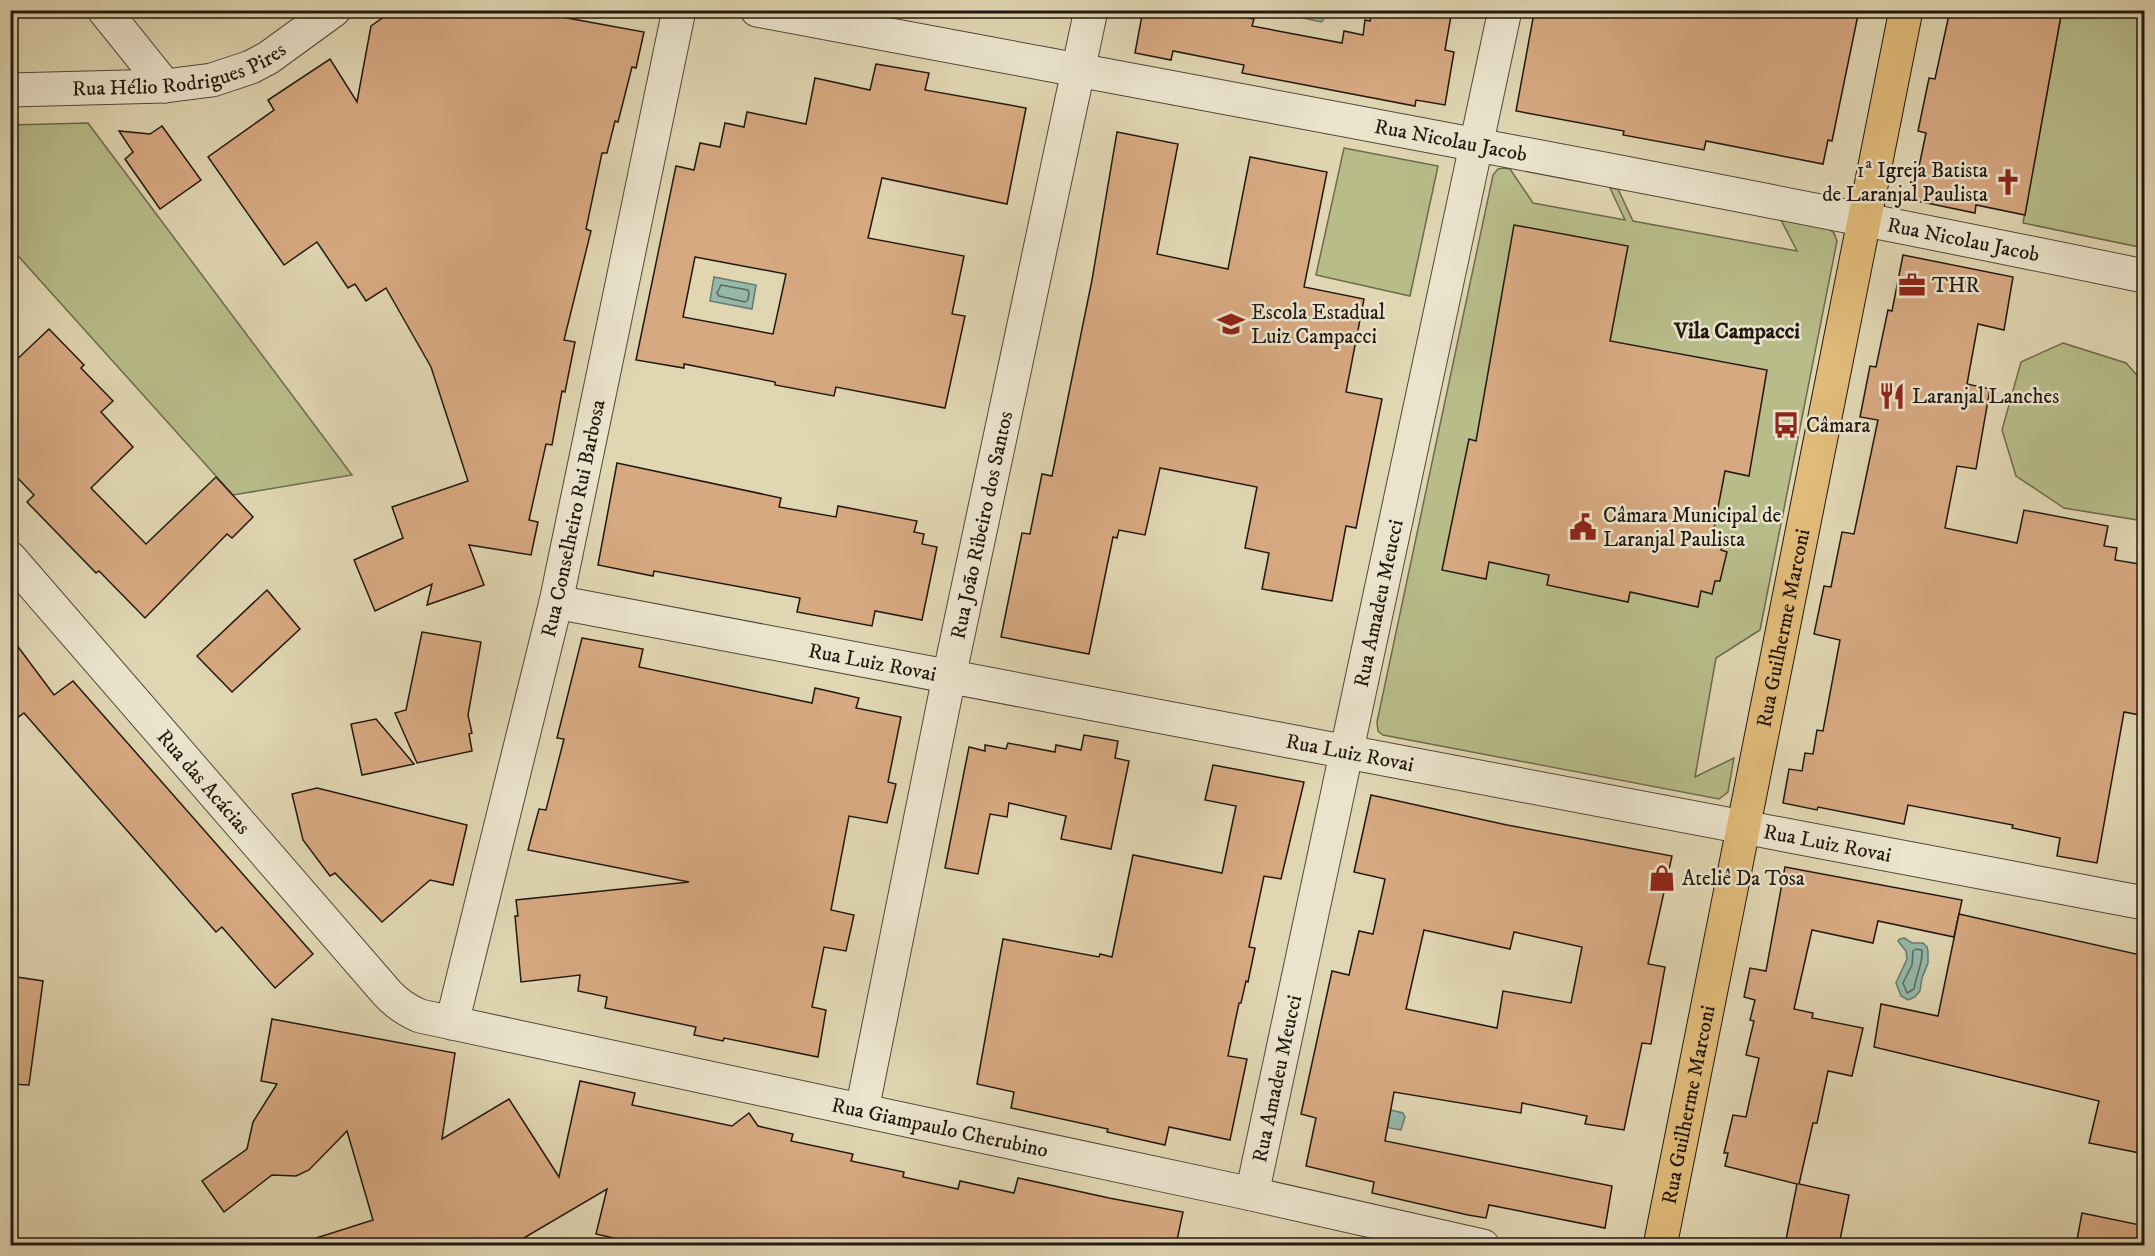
<svg xmlns="http://www.w3.org/2000/svg" width="2155" height="1256" font-family="'IM FELL DW Pica',serif">
<rect width="100%" height="100%" fill="#e0d6b2"/>
<filter id="stains"><feTurbulence type="fractalNoise" baseFrequency=".00333" numOctaves="4"/><feColorMatrix values="0 0 0 0 .2 0 0 0 0 .09 0 0 0 0 .02 0 0 0 .5 -.17"/></filter>
<radialGradient id="worn" r=".72"><stop offset=".6" stop-color="#630" stop-opacity="0"/><stop offset="1" stop-color="#630" stop-opacity=".3"/></radialGradient>
<g fill="#b7bc89" stroke="#6d6a4c" stroke-width="1.5">
<path d="M2062 11H2144V248L2023 223Z"/>
<path d="M88 123 352 475 233 495 11 248V125Z"/>
<path d="M1344 148 1438 166 1410 296 1316 275Z"/>
<path d="M1504 168 1510 169 1533 203 1625 220 1610 188 1618 189 1633 221 1797 251 1781 220 1829 229 1834 233 1837 241 1760 630 1716 658 1695 777 1734 758 1728 792 1719 799 1383 735 1378 731 1377 722 1493 175 1498 169Z"/>
<path d="M2063 343 2126 363 2144 383V521L2064 508 2016 476 2002 430 2021 362Z"/>
</g>
<g fill="#94b9aa" stroke="#67796c" stroke-width="1.5">
<path d="M1303 11H1325L1323 20 1321 22 1303 18Z"/>
<path d="M714 277 756 285 752 309 710 301Z"/>
<path d="M1904 938 1912 943H1923L1927 947 1928 951V963L1922 978 1920 991 1915 997 1908 1000 1901 996 1896 983 1907 959 1906 951 1898 941 1900 939Z"/>
<path d="M1365 1104 1403 1113 1405 1117 1401 1130 1361 1123Z"/>
</g>
<g fill="none" stroke-linecap="round" stroke-linejoin="round">
<g stroke="#5c685d" stroke-width="1.5">
<path d="M721 285 748 290 749 293 748 300 745 302 719 296 717 293Z"/>
<path d="M1916 949 1922 950C1923 963 1916 976 1914 989L1907 993 1903 983 1912 965 1913 951Z"/>
</g>
</g>
<g fill="#d7a981" stroke="#231810" stroke-width="1.5" fill-rule="evenodd">
<path d="M394 10H538L562 15V17L644 32 636 68 632 67 618 122 615 121 607 153H602L586 229 591 231 564 340 575 342 565 392 562 391 552 445 546 444 529 520 538 522 531 555 469 545 484 585 427 605 432 584 375 611 354 560 403 538 392 507 468 481 431 367 386 288 366 301 355 284 348 288 317 242 284 265 208 157 274 110 268 100 330 59 357 102 371 26Z"/>
<path d="M1143 10H1207L1254 19 1252 26 1342 43 1344 31 1363 35 1365 20 1370 21 1372 10H1452L1445 50 1454 52 1445 105 1416 100 1415 106 1242 73 1244 65 1173 51 1171 60 1135 53Z"/>
<path d="M1551 10H1859L1832 141 1828 140 1823 164 1706 141 1704 150 1623 135 1624 131 1516 111 1534 13 1550 16Z"/>
<path d="M1950 10H2062L2025 215 1976 205 1975 213 1912 200 1926 133 1918 131 1929 78 1935 79Z"/>
<path d="M876 64 929 73 925 90 1026 108 1007 204 882 178 868 238 964 256 952 314 965 316 945 408 836 387 834 396 775 385V382L684 364V368L636 360 676 166 694 170 700 143 720 147 725 123 744 127 747 112 806 124 815 78 870 90ZM695 257 786 274 773 334 683 317Z"/>
<path d="M162 126 201 180 160 209 125 159 133 152 119 131 150 134Z"/>
<path d="M1117 132 1178 144 1157 254 1228 269 1250 157 1327 172 1304 287 1364 299 1346 392 1382 399 1356 528 1346 526 1332 601 1262 589 1269 553 1245 548 1257 487 1160 468 1145 535 1119 530 1117 538 1113 537 1089 654 1001 637 1022 533 1030 534 1042 474 1052 476 1092 280Z"/>
<path d="M1514 225 1628 246 1610 341 1767 370 1749 476 1725 471 1713 534 1724 536 1721 550 1727 552 1720 581H1715L1712 594 1701 591 1698 607 1630 592 1628 602 1547 585 1549 575 1489 562 1486 579 1442 570 1469 439 1476 441Z"/>
<path d="M1903 255 2013 277 2004 330 1978 324 1967 384 1990 389 1976 469 1957 466 1945 528 2017 543 2024 510 2108 526 2104 546 2117 548 2115 560 2145 565V716L2124 712 2097 863 2057 856 2060 838 2012 828 2013 825 1908 805 1904 824 1818 807 1817 810 1783 803 1789 769 1802 771 1805 753 1813 754 1817 730 1823 731 1840 640 1814 634 1824 586 1831 587 1842 532 1854 534 1878 420 1860 417 1870 366 1876 367 1888 310 1892 311Z"/>
<path d="M49 329 84 365 81 368 113 401 101 412 133 447 91 488 146 544 216 477 253 517 232 538 227 534 145 618 99 571 96 573 27 502 34 495 10 470V366Z"/>
<path d="M617 463 781 498 779 507 836 517 838 506 917 521 914 532 924 534 922 544 937 547 922 620 875 611 872 626 797 612 800 598 654 571 653 576 598 565Z"/>
<path d="M267 590 300 629 232 692 197 656Z"/>
<path d="M422 632 481 642 468 715 472 733 469 734 472 751 417 763 395 713 406 710Z"/>
<path d="M10 636 54 695 73 681 313 954 275 988 222 927 216 932 24 713 10 723Z"/>
<path d="M582 638 643 649 639 667 812 703 815 688 859 698 856 708 901 717 888 782 896 784 887 823 849 816 831 910 854 915 846 951 824 947 812 1007 826 1010 818 1057 724 1038 723 1041 694 1035 696 1027 605 1008 607 997 578 991 580 975 521 982 515 916H518L516 900 689 882 528 850 539 809 546 810 564 739 557 738Z"/>
<path d="M376 719 414 764 362 775 351 724Z"/>
<path d="M1084 735 1118 741 1115 758 1129 761 1111 849 1061 839 1066 816 1009 803 1007 817 990 814 978 874 945 868 969 747 985 751V745L1006 749 1008 743 1055 752 1056 745 1081 750Z"/>
<path d="M1213 765 1304 782 1281 879 1264 876 1249 947 1255 948 1248 982 1246 981 1241 1003H1239L1228 1056 1247 1059 1230 1140 1169 1127 1165 1145 1107 1132 1108 1129 1011 1108 1014 1092 977 1084 1003 939 1099 957 1100 954 1112 957 1133 855 1222 873 1236 806 1205 800Z"/>
<path d="M317 788 467 825 453 885 430 880 382 922 335 873 330 876 303 840 292 794Z"/>
<path d="M1371 795 1507 825 1672 856 1648 964 1665 967 1651 1044 1642 1043 1624 1130 1585 1124 1587 1116 1522 1103 1521 1113 1394 1092 1385 1141 1612 1186 1605 1228 1489 1205 1486 1218 1468 1215 1372 1193 1374 1182 1306 1166 1316 1118 1301 1114 1332 971 1349 975 1359 931 1373 934 1385 879 1354 872ZM1424 930 1510 949 1514 932 1582 947 1571 1003 1503 991 1497 1028 1406 1009Z"/>
<path d="M1785 867 1962 900 1954 937 1878 921 1873 943 1812 930 1794 1009 1813 1013 1812 1018 1863 1028 1852 1076 1828 1071 1817 1123H1813L1799 1184 1849 1195 1839 1245H1785L1797 1184 1725 1166 1728 1153H1724L1733 1115 1746 1117 1759 1058 1746 1055 1754 1021 1750 1020 1755 1000 1744 997 1750 968 1766 971Z"/>
<path d="M1959 914 2145 956V1154L2089 1143 2099 1101 1874 1047 1881 1004 1938 1016Z"/>
<path d="M10 976 43 981 29 1085 10 1084Z"/>
<path d="M272 1019 455 1053 442 1139 509 1099 559 1177 580 1081 635 1093 632 1105 732 1126 749 1113 758 1126 793 1134 791 1141 853 1154 851 1161 904 1172 903 1177 958 1189 960 1181 1014 1193 1018 1178 1109 1198 1183 1212 1176 1245H643L596 1234 607 1189 512 1245H314L313 1239 373 1220 347 1131 309 1170 296 1176 272 1175 224 1212 202 1181 247 1149 253 1122 277 1084 261 1081Z"/>
<path d="M2082 1213 2145 1226V1245H2076Z"/>
</g>
<g fill="none" stroke-linecap="round" stroke-linejoin="round">
<defs>
<g id="minor">
<path d="M104 10 165 86"/>
<path id="s1" d="M757 10C1220 97 1683 181 2144 276"/>
<path id="s2" d="M10 90 165 86 212 80 251 67 268 58 334 10"/>
<path id="s3" d="M10 558 387 993C397 1004 406 1010 420 1016L1252 1194 1483 1246"/>
<path id="s4" d="M556 602 2144 903"/>
<path id="s5" d="M452 1023 556 602 679 10"/>
<path id="s6" d="M862 1110 949 677 1091 10"/>
<path id="s7" d="M1252 1194 1505 10"/>
</g>
<g id="major">
<path id="s8" d="M1660 1246 1906 10"/>
</g>
</defs>
<use href="#minor" stroke="#524838" stroke-width="35"/>
<use href="#major" stroke="#231810" stroke-width="35"/>
<use href="#minor" stroke="#ebe4cd" stroke-width="33"/>
<use href="#major" stroke="#e0bb79" stroke-width="33"/>
</g>
<defs>
<symbol id="church-bare" viewBox="-9 -9 18 18"><path d="M-1.2-6h2.4v3.5h3.3v2.4h-3.3V6h-2.4V-.1h-3.3v-2.4h3.3Z" fill="#8f2418" stroke="#ebe4cd" stroke-width="2.5" paint-order="stroke"/></symbol>
<symbol id="office-bare" viewBox="-9 -9 18 18"><path d="M-6-3h4V-5.5h4V-3h4V5H-6ZM-1-4.5V-3h2v-1.5ZM-6 0V1H6V0Z" fill="#8f2418" stroke="#ebe4cd" stroke-width="2.5" paint-order="stroke"/></symbol>
<symbol id="school-bare" viewBox="-9 -9 18 18"><path d="M0-5L7-2L0 1L-7-2ZM-4 1L0 2.5L4 1V4Q0 6-4 4Z" fill="#8f2418" stroke="#ebe4cd" stroke-width="2.5" paint-order="stroke"/></symbol>
<symbol id="restaurant-bare" viewBox="-9 -9 18 18"><path d="M-5-6h1v4h1v-4h1v4h1v-4h1v5L-1.5 .5V6h-2V.5L-5-1ZM5-6V6H3V1.5H1.5Q1.5-4 5-6Z" fill="#8f2418" stroke="#ebe4cd" stroke-width="2.5" paint-order="stroke"/></symbol>
<symbol id="bus-bare" viewBox="-9 -9 18 18"><path d="M-5-6H5V4H4V6H2V4H-2V6H-4V4H-5ZM-3.5-4V0h7V-4ZM-3.5 1.2v1.5H-2V1.2ZM2 1.2v1.5H3.5V1.2Z" fill="#8f2418" stroke="#ebe4cd" stroke-width="2.5" paint-order="stroke"/></symbol>
<symbol id="civic-bare" viewBox="-9 -9 18 18"><path d="M-.6-6.5H3V-4.5H.6V-3L4-1V1h2V6H-6V1h2V-1L-.6-3ZM-1.2 2.5V6h2.4V2.5Z" fill="#8f2418" stroke="#ebe4cd" stroke-width="2.5" paint-order="stroke"/></symbol>
<symbol id="shop-bare" viewBox="-9 -9 18 18"><path d="M-5-2.5h2.3a2.7 3.5 0 0 1 5.4 0H5L5.5 6h-11ZM-1.5-2.5h3a1.5 2.3 0 0 0-3 0Z" fill="#8f2418" stroke="#ebe4cd" stroke-width="2.5" paint-order="stroke"/></symbol>
</defs>
<g fill-rule="evenodd">
<use href="#church-bare" x="1989" y="163" width="38" height="38"/>
<use href="#office-bare" x="1893" y="266" width="38" height="38"/>
<use href="#school-bare" x="1212" y="305" width="38" height="38"/>
<use href="#restaurant-bare" x="1873" y="377" width="38" height="38"/>
<use href="#bus-bare" x="1767" y="406" width="38" height="38"/>
<use href="#civic-bare" x="1564" y="508" width="38" height="38"/>
<use href="#shop-bare" x="1643" y="859" width="38" height="38"/>
</g>
<g text-anchor="middle" stroke-width="5" stroke-linejoin="round" paint-order="stroke">
<g font-size="21" fill="#231810" stroke="#ebe4cd">
<text dy="7" stroke="none"><textPath href="#s2" startOffset="172">Rua Hélio Rodrigues Pires</textPath></text>
<text dy="7" stroke="none"><textPath href="#s1" startOffset="706">Rua Nicolau Jacob</textPath></text>
<text dy="7" stroke="none"><textPath href="#s1" startOffset="1228">Rua Nicolau Jacob</textPath></text>
<text dy="7" stroke="none"><textPath href="#s5" startOffset="519">Rua Conselheiro Rui Barbosa</textPath></text>
<text dy="7" stroke="none"><textPath href="#s6" startOffset="597">Rua João Ribeiro dos Santos</textPath></text>
<text dy="7" stroke="none"><textPath href="#s7" startOffset="604">Rua Amadeu Meucci</textPath></text>
<text dy="7" stroke="none"><textPath href="#s8" startOffset="630">Rua Guilherme Marconi</textPath></text>
<text dy="7" stroke="none"><textPath href="#s4" startOffset="322">Rua Luiz Rovai</textPath></text>
<text dy="7" stroke="none"><textPath href="#s4" startOffset="808">Rua Luiz Rovai</textPath></text>
<text dy="7" stroke="none"><textPath href="#s3" startOffset="296">Rua das Acácias</textPath></text>
<text dy="7" stroke="none"><textPath href="#s4" startOffset="1294">Rua Luiz Rovai</textPath></text>
<text dy="7" stroke="none"><textPath href="#s7" startOffset="118">Rua Amadeu Meucci</textPath></text>
<text dy="7" stroke="none"><textPath href="#s8" startOffset="144">Rua Guilherme Marconi</textPath></text>
<text dy="7" stroke="none"><textPath href="#s3" startOffset="1148">Rua Giampaulo Cherubino</textPath></text>
</g>
<g font-size="21" fill="#231810" stroke="#ebe4cd" text-anchor="start">
<text x="1988" y="177" text-anchor="end">1ª Igreja Batista<tspan x="1988" dy="24">de Laranjal Paulista</tspan></text>
<text x="1932" y="292">THR</text>
<text x="1251" y="319">Escola Estadual<tspan x="1251" dy="24">Luiz Campacci</tspan></text>
<text x="1912" y="403">Laranjal Lanches</text>
<text x="1806" y="432">Câmara</text>
<text x="1603" y="522">Câmara Municipal de<tspan x="1603" dy="24">Laranjal Paulista</tspan></text>
<text x="1682" y="885">Ateliê Da Tosa</text>
</g>
<g font-size="22" font-weight="bold" fill="#231810" stroke="#ebe4cd">
<text x="1737" y="338">Vila Campacci</text>
</g>
</g>
<rect width="2155" height="1256" fill="none" stroke="#e0d6b2" stroke-width="36"/>
<rect x="12" y="12" width="2131" height="1232" fill="none" stroke="#231810" stroke-width="3"/>
<rect x="18" y="18" width="2119" height="1220" fill="none" stroke="#231810" stroke-width="1.5"/>
<rect width="100%" height="100%" filter="url(#stains)"/>
<rect width="100%" height="100%" fill="url(#worn)"/>
</svg>
